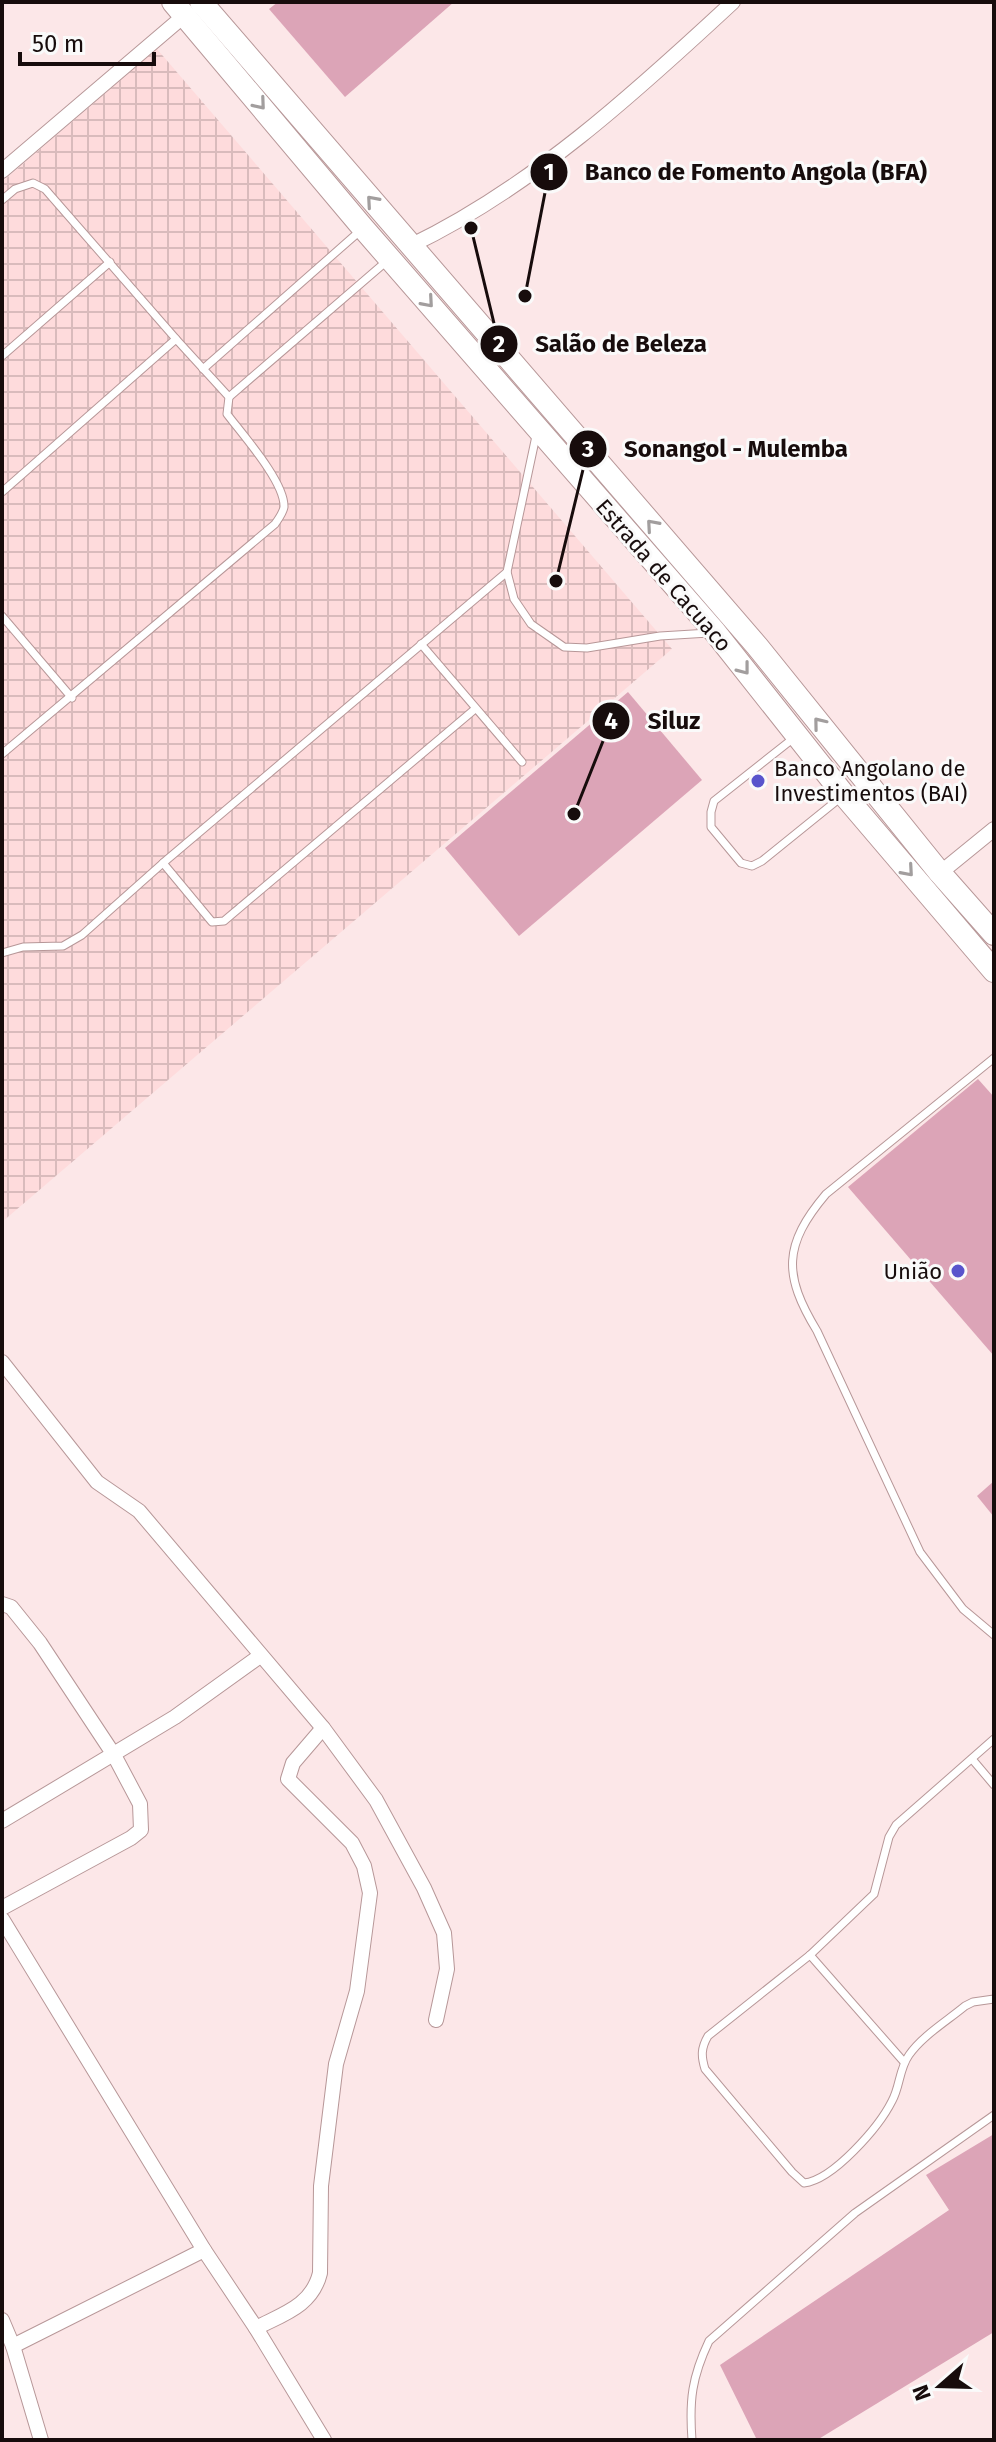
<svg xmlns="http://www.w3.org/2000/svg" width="996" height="2442" font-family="'Fira Sans',sans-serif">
<defs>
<pattern id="industrial-grid" width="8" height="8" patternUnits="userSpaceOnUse" patternTransform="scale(2)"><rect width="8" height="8" fill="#fedbdc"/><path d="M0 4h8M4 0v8" fill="none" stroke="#d9bbbc"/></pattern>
</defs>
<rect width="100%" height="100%" fill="#fce7e8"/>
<path fill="url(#industrial-grid)" d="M157 49 672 649 2 1222V182Z"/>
<g fill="#dca4b7">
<path d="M278 2H454L345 97 269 9Z"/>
<path d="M628 692 702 780 519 936 445 848Z"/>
<path d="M978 1079 994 1097V1356L848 1187Z"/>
<path d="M994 1481V1517L977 1496Z"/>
<path d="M994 2134V2332L817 2440H757L720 2365 949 2210 926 2175Z"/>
</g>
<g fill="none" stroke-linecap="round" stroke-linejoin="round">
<defs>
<g id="lane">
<path d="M2 200 15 189 33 183 45 189 176 339"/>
<path d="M2 356 110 262"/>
<path d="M203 369 361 230"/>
<path d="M229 397 388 260"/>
<path d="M536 436 507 572 514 599 531 624 564 647 587 648 660 636 709 633"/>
<path d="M2 492 176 339 229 397 227 414C242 434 285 482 284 507 283 513 279 518 275 524L2 754"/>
<path d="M2 616 72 698"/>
<path d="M421 644 522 762"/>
<path d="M795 737 714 801 711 812V827L741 863 752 866 762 861 840 798"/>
<path d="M163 863 212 922 224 921 475 709"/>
<path d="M2 953 23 947 63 946 82 935 163 863 507 572"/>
<path d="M994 1058 826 1194C783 1245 783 1275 817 1331L920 1552 963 1609 994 1635"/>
<path d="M994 1739 896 1825 889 1837 874 1894 810 1955 708 2036C701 2048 701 2056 705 2069L792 2172 804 2183C833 2180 879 2127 892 2101 900 2087 899 2069 909 2055 922 2036 947 2021 965 2006L973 2002 994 1999"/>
<path d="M972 1759 994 1785"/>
<path d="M810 1955 904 2062"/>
<path d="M692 2440C689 2400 692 2377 709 2341L855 2213 994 2115"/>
</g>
<g id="street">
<path d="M2 171 185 15"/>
<path d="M410 246C531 188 635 93 733 2"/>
<path d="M940 873 994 829"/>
<path d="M2 1362 97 1482 139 1511 323 1728 376 1800 424 1888 444 1933 447 1969 436 2020"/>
<path d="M2 1604 11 1607 40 1643 114 1755 140 1804 141 1830 131 1838 2 1908"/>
<path d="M2 1821 175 1717 260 1656"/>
<path d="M2 1919 204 2250 256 2328 324 2440"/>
<path d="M2 2320 13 2346 41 2440"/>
<path d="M256 2328C283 2314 312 2306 320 2273L321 2186 336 2064 357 1991 370 1893 364 1866 352 1843 288 1779 293 1763 323 1728"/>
<path d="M13 2346 204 2250"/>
</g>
<g id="primary">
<path d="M173 2 363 228 715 632 844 795 994 971"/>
<path d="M201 2 757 646 940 873 994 934"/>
</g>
</defs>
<use href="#lane" stroke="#b79798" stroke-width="9"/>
<use href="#street" stroke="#b79798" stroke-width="16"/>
<use href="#primary" stroke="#b79798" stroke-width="24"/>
<use href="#lane" stroke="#fff" stroke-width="7"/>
<use href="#street" stroke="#fff" stroke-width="14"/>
<use href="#primary" stroke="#fff" stroke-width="22"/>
</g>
<defs><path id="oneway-chevron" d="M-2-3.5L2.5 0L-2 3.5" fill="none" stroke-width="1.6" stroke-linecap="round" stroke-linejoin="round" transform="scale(2)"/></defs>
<g stroke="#a29e9e">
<use href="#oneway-chevron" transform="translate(260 104) rotate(50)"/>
<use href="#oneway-chevron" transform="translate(372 201) rotate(-131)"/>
<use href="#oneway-chevron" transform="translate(428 302) rotate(49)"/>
<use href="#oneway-chevron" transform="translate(652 525) rotate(-131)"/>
<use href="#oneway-chevron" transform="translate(744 669) rotate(52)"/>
<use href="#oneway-chevron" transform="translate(819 723) rotate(-129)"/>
<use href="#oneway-chevron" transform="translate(908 871) rotate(49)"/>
</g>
<g fill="#5954cc" stroke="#fafafa" stroke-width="3">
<circle cx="758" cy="781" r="8"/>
<circle cx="958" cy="1271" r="8"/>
</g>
<g text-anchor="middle" stroke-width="6" stroke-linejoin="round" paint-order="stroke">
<g font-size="22" fill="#170c0c" stroke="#fafafa">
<text transform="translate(664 575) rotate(49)" y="8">Estrada de Cacuaco</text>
</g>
<g font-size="22" fill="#170c0c" stroke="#fafafa" text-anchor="start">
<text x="774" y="776">Banco Angolano de<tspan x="774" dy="25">Investimentos (BAI)</tspan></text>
<text x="942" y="1279" text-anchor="end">União</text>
</g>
</g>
<path fill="none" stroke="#170c0c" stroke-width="3" d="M525 296L549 172M471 228L499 344M556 581L588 449M574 814L611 721"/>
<g fill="#170c0c" stroke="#fafafa" stroke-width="3">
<circle cx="525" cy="296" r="8"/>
<circle cx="471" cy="228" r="8"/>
<circle cx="556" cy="581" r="8"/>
<circle cx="574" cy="814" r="8"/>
<circle cx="549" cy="172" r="20"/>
<circle cx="499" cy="344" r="20"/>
<circle cx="588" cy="449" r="20"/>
<circle cx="611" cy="721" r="20"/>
</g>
<g font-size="24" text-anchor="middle" font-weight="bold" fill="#fff">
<text x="549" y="180">1</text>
<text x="499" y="352">2</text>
<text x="588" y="457">3</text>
<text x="611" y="729">4</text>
</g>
<g font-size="24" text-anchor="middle" font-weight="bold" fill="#170c0c" stroke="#fafafa" stroke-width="6" stroke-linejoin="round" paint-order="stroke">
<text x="756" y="180">Banco de Fomento Angola (BFA)</text>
<text x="621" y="352">Salão de Beleza</text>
<text x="736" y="457">Sonangol - Mulemba</text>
<text x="674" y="729">Siluz</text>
</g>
<rect width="996" height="2442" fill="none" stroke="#170c0c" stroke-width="8"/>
<g transform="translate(940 2386) rotate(250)" stroke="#fafafa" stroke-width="6" paint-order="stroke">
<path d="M0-6L14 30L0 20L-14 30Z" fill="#170c0c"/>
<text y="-12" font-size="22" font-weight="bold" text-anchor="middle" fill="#170c0c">N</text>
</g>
<path d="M20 52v12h134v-12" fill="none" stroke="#170c0c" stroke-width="4"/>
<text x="32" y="52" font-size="24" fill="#170c0c" stroke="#fafafa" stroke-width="6" paint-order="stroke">50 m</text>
</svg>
